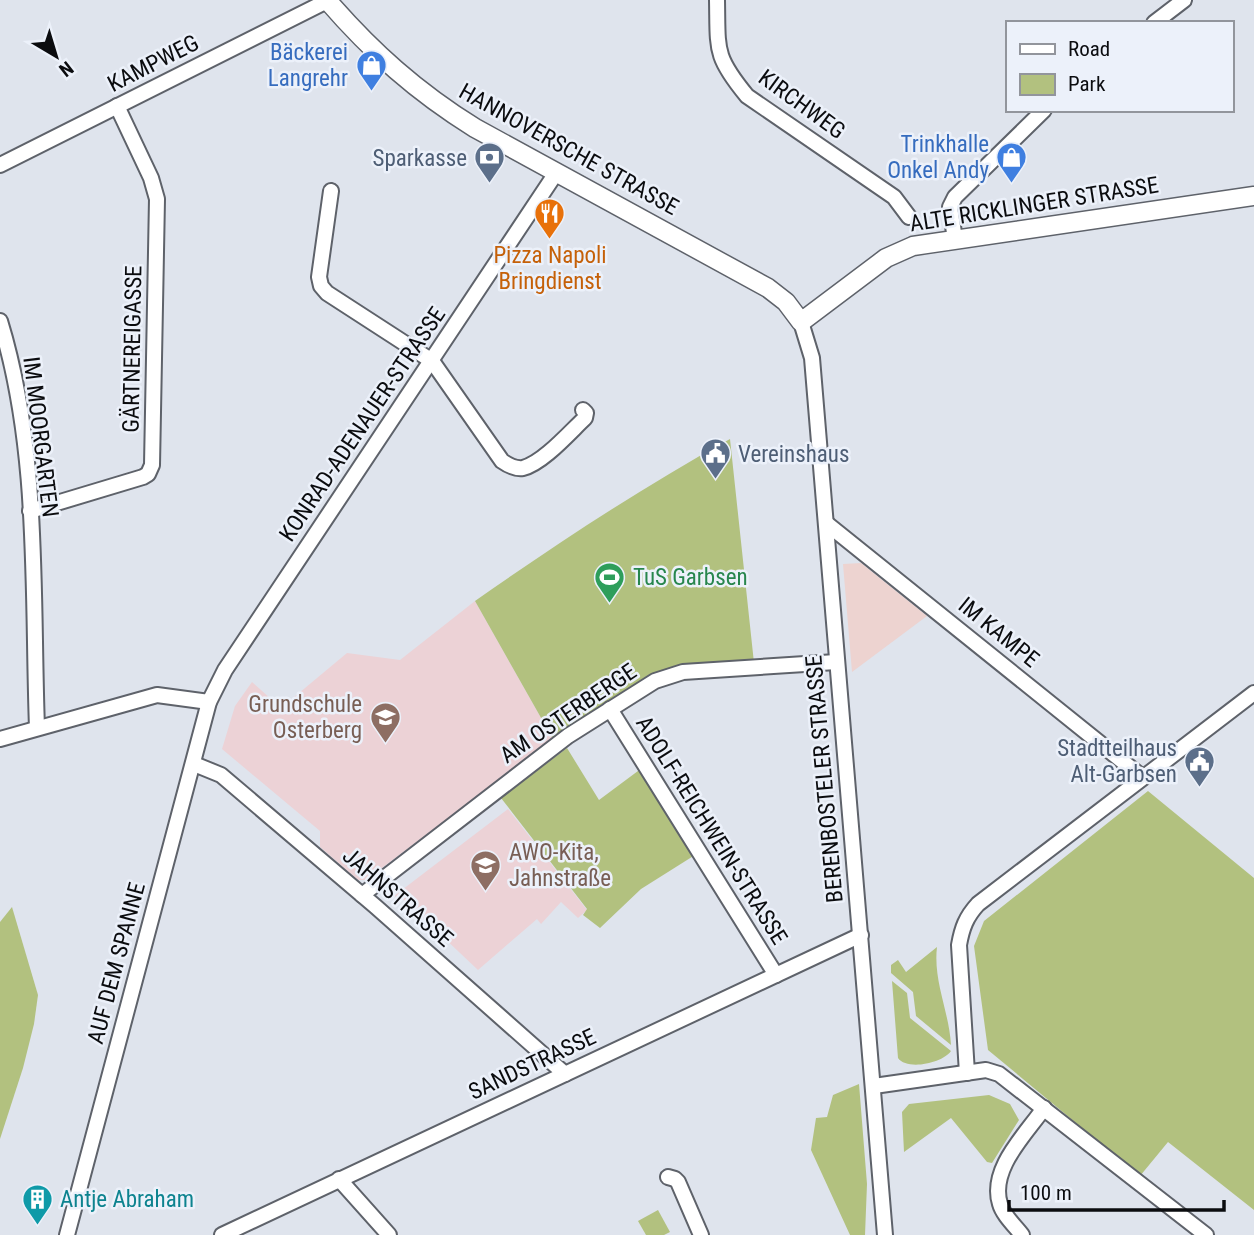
<svg xmlns="http://www.w3.org/2000/svg" width="1254" height="1235" font-family="'Roboto Condensed',sans-serif">
<rect width="100%" height="100%" fill="#dfe4ed"/>
<path fill="#edd3d0" d="M861 563 927 616 852 672 843 564Z"/>
<g fill="#ecd2d6">
<path d="M475 601 553 739 366 880H358L320 847V831L222 749 235 706 252 682 281 708 347 653 400 660Z"/>
<path d="M508 809 587 910 578 918 561 902 541 924 537 919 478 970 404 900 394 896Z"/>
</g>
<g fill="#b2c17f">
<path d="M730 439 754 663 671 667 553 739 475 601C558 543 641 488 730 439Z"/>
<path d="M567 748 599 800 642 768 695 855 641 889 600 928 583 915 587 909 501 798Z"/>
<path d="M1148 791 1254 878V1210L1168 1142 1140 1176 988 1050 974 946 984 921Z"/>
<path d="M12 907 38 995 34 1024 23 1068 0 1139V922Z"/>
<path d="M937 947C933 981 949 1011 951 1045L916 1016 913 992 891 973V965L898 960 906 972Z"/>
<path d="M892 981 907 993 910 1018 951 1051C943 1063 907 1071 898 1058Z"/>
<path d="M859 1084 867 1184 865 1235H850L811 1150 816 1118 827 1117 833 1095Z"/>
<path d="M989 1095 1010 1104 1019 1120 992 1163 987 1162 951 1118 904 1152 902 1112 909 1104Z"/>
<path d="M658 1210 670 1232 664 1235H646L638 1221Z"/>
</g>
<g fill="none" stroke-linecap="round" stroke-linejoin="round">
<defs>
<g id="minor">
<path d="M717 0C718 50 714 56 747 96L894 197 909 217"/>
<path d="M1154 23 1184 0"/>
<path d="M0 165 329 0"/>
<path d="M331 191 319 277 321 286 327 293 432 361 502 461C509 466 515 469 523 468 543 463 570 432 585 418L586 413 583 410"/>
<path d="M955 239 950 207 955 197 1044 110"/>
<path d="M0 321C40 451 32 593 37 728"/>
<path d="M801 322 812 358 885 1235"/>
<path d="M30 511 143 477 148 474 152 465 157 199 151 178 117 106"/>
<path d="M826 523 1142 777"/>
<path d="M610 709 776 975"/>
<path d="M0 739 157 695 209 702"/>
<path d="M194 764 221 775 375 906 565 1074"/>
<path d="M362 895 568 736 655 681 683 672 836 662"/>
<path d="M967 1073 959 945C962 928 966 917 978 904L1254 693"/>
<path d="M874 1086 986 1070 999 1074 1206 1235"/>
<path d="M668 1177 675 1179 678 1182 701 1235"/>
<path d="M339 1179 389 1235"/>
<path d="M67 1235 209 702 225 670 556 173"/>
<path d="M222 1235 861 935"/>
<path d="M1022 1235C1015 1226 1003 1215 1000 1204 989 1169 1026 1134 1044 1108"/>
</g>
<path id="major" d="M327 0C372 52 417 92 475 128L768 288 786 302 801 322 886 258 913 246 1254 196"/>
</defs>
<use href="#minor" stroke="#5e626a" stroke-width="18"/>
<use href="#major" stroke="#5e626a" stroke-width="21"/>
<use href="#minor" stroke="#fff" stroke-width="14"/>
<use href="#major" stroke="#fff" stroke-width="18"/>
</g>
<defs>
<symbol id="shop-pin" viewBox="-11 -11 22 30"><path d="M0 17L-7.5 6A9.5 9.5 0 1 1 7.5 6Z" fill="#3f7fe0" stroke="#ecf1fa"/><path d="M-5-2.5h2.3a2.7 3.5 0 0 1 5.4 0H5L5.5 6h-11ZM-1.5-2.5h3a1.5 2.3 0 0 0-3 0Z" fill="#fff"/></symbol>
<symbol id="bank-pin" viewBox="-11 -11 22 30"><path d="M0 17L-7.5 6A9.5 9.5 0 1 1 7.5 6Z" fill="#5c6f8a" stroke="#ecf1fa"/><path d="M-6-4H6V4H-6ZM0-2.3a2.3 2.3 0 1 0 0 4.6a2.3 2.3 0 1 0 0-4.6Z" fill="#fff"/></symbol>
<symbol id="restaurant-pin" viewBox="-11 -11 22 30"><path d="M0 17L-7.5 6A9.5 9.5 0 1 1 7.5 6Z" fill="#e8710a" stroke="#ecf1fa"/><path d="M-5-6h1v4h1v-4h1v4h1v-4h1v5L-1.5 .5V6h-2V.5L-5-1ZM5-6V6H3V1.5H1.5Q1.5-4 5-6Z" fill="#fff"/></symbol>
<symbol id="civic-pin" viewBox="-11 -11 22 30"><path d="M0 17L-7.5 6A9.5 9.5 0 1 1 7.5 6Z" fill="#5c6f8a" stroke="#ecf1fa"/><path d="M-.6-6.5H3V-4.5H.6V-3L4-1V1h2V6H-6V1h2V-1L-.6-3ZM-1.2 2.5V6h2.4V2.5Z" fill="#fff"/></symbol>
<symbol id="stadium-pin" viewBox="-11 -11 22 30"><path d="M0 17L-7.5 6A9.5 9.5 0 1 1 7.5 6Z" fill="#2e9e5b" stroke="#ecf1fa"/><path d="M0-5a6.5 5 0 1 0 0 10a6.5 5 0 1 0 0-10ZM-3.5-1.8h7v3.6h-7Z" fill="#fff"/></symbol>
<symbol id="school-pin" viewBox="-11 -11 22 30"><path d="M0 17L-7.5 6A9.5 9.5 0 1 1 7.5 6Z" fill="#8d6e63" stroke="#ecf1fa"/><path d="M0-5L7-2L0 1L-7-2ZM-4 1L0 2.5L4 1V4Q0 6-4 4Z" fill="#fff"/></symbol>
<symbol id="building-pin" viewBox="-11 -11 22 30"><path d="M0 17L-7.5 6A9.5 9.5 0 1 1 7.5 6Z" fill="#0f9aa8" stroke="#ecf1fa"/><path d="M-4-6H4V6H1V3H-1V6H-4ZM-2.5-4.3h1.7v1.8h-1.7ZM.8-4.3h1.7v1.8H.8ZM-2.5-1h1.7V.8h-1.7ZM.8-1h1.7V.8H.8Z" fill="#fff"/></symbol>
</defs>
<g fill-rule="evenodd">
<use href="#shop-pin" x="354" y="48" width="35" height="47"/>
<use href="#shop-pin" x="994" y="140" width="35" height="47"/>
<use href="#bank-pin" x="472" y="140" width="35" height="47"/>
<use href="#restaurant-pin" x="532" y="196" width="35" height="47"/>
<use href="#civic-pin" x="698" y="436" width="35" height="47"/>
<use href="#stadium-pin" x="592" y="560" width="35" height="47"/>
<use href="#school-pin" x="368" y="700" width="35" height="47"/>
<use href="#civic-pin" x="1182" y="744" width="35" height="47"/>
<use href="#school-pin" x="468" y="848" width="35" height="47"/>
<use href="#building-pin" x="20" y="1182" width="35" height="47"/>
</g>
<g text-anchor="middle" stroke-width="5" stroke-linejoin="round" paint-order="stroke">
<g font-size="23" fill="#366cbe" stroke="#ecf1fa" text-anchor="end">
<text x="348" y="60">Bäckerei<tspan x="348" dy="26">Langrehr</tspan></text>
<text x="989" y="152">Trinkhalle<tspan x="989" dy="26">Onkel Andy</tspan></text>
</g>
<g font-size="23" fill="#0b0c0f" stroke="#ecf1fa">
<text transform="translate(153 63) rotate(-27)" y="8">KAMPWEG</text>
<text transform="translate(802 104) rotate(36)" y="8">KIRCHWEG</text>
<text transform="translate(569 149) rotate(29)" y="8">HANNOVERSCHE STRASSE</text>
<text transform="translate(1034 204) rotate(-9)" y="8">ALTE RICKLINGER STRASSE</text>
<text transform="translate(132 349) rotate(-89)" y="8">GÄRTNEREIGASSE</text>
<text transform="translate(362 424) rotate(-56)" y="8">KONRAD-ADENAUER-STRASSE</text>
<text transform="translate(41 437) rotate(83)" y="8">IM MOORGARTEN</text>
<text transform="translate(999 632) rotate(39)" y="8">IM KAMPE</text>
<text transform="translate(568 713) rotate(-34)" y="8">AM OSTERBERGE</text>
<text transform="translate(824 779) rotate(-95)" y="8">BERENBOSTELER STRASSE</text>
<text transform="translate(712 830) rotate(58)" y="8">ADOLF-REICHWEIN-STRASSE</text>
<text transform="translate(398 897) rotate(41)" y="8">JAHNSTRASSE</text>
<text transform="translate(116 963) rotate(-75)" y="8">AUF DEM SPANNE</text>
<text transform="translate(532 1064) rotate(-25)" y="8">SANDSTRASSE</text>
</g>
<g font-size="23" fill="#4e5e75" stroke="#ecf1fa" text-anchor="end">
<text x="467" y="166">Sparkasse</text>
<text x="738" y="462" text-anchor="start">Vereinshaus</text>
<text x="1177" y="756">Stadtteilhaus<tspan x="1177" dy="26">Alt-Garbsen</tspan></text>
</g>
<g font-size="23" fill="#c56008" stroke="#ecf1fa">
<text x="550" y="263">Pizza Napoli<tspan x="550" dy="26">Bringdienst</tspan></text>
</g>
<g font-size="23" fill="#27864d" stroke="#ecf1fa" text-anchor="start">
<text x="633" y="585">TuS Garbsen</text>
</g>
<g font-size="23" fill="#785e54" stroke="#ecf1fa" text-anchor="end">
<text x="362" y="712">Grundschule<tspan x="362" dy="26">Osterberg</tspan></text>
<text x="509" y="860" text-anchor="start">AWO-Kita,<tspan x="509" dy="26">Jahnstraße</tspan></text>
</g>
<g font-size="23" fill="#0d838f" stroke="#ecf1fa" text-anchor="start">
<text x="60" y="1207">Antje Abraham</text>
</g>
</g>
<rect x="1006" y="21" width="228" height="91" fill="#ecf1fa" stroke="#92959c" stroke-width="2"/>
<rect x="1020" y="44" width="35" height="10" fill="#ffffff" stroke="#92959c" stroke-width="2"/>
<text x="1068" y="56" font-size="21" fill="#0b0c0f">Road</text>
<rect x="1020" y="74" width="35" height="21" fill="#b2c17f" stroke="#92959c" stroke-width="2"/>
<text x="1068" y="91" font-size="21" fill="#0b0c0f">Park</text>
<g transform="translate(56 56) rotate(142)" stroke="#ecf1fa" stroke-width="5" paint-order="stroke">
<path d="M0-5L12 26L0 18L-12 26Z" fill="#0b0c0f"/>
<text y="-10" font-size="19" font-weight="bold" text-anchor="middle" fill="#0b0c0f">N</text>
</g>
<path d="M1009 1200v10h215v-10" fill="none" stroke="#0b0c0f" stroke-width="3.5"/>
<text x="1020" y="1200" font-size="21" fill="#0b0c0f" stroke="#ecf1fa" stroke-width="5" paint-order="stroke">100 m</text>
</svg>
